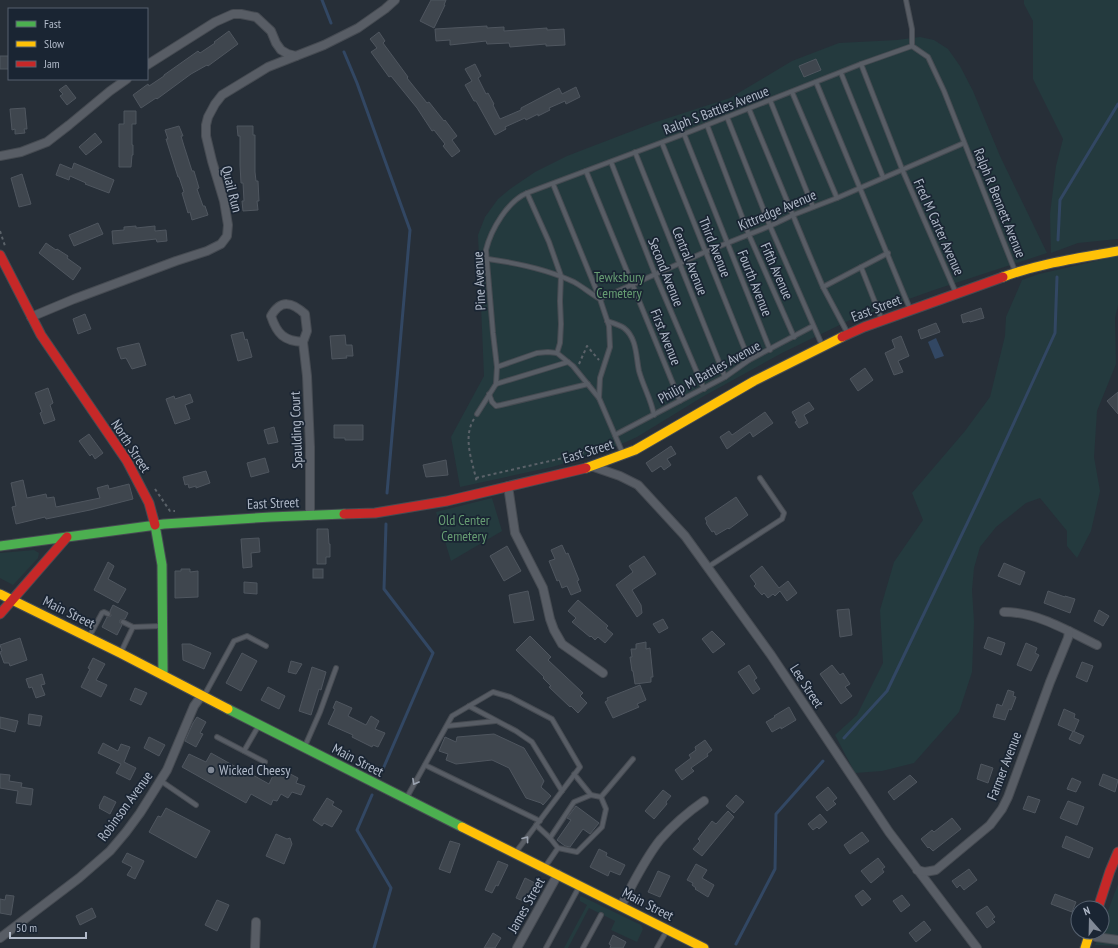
<svg xmlns="http://www.w3.org/2000/svg" width="1118" height="948" font-family="'PT Sans Narrow',sans-serif">
<rect width="100%" height="100%" fill="#272f38"/>
<g fill="#243a3e">
<path d="M1024 0H1118V239L1078 243 1051 253 1050 214 1056 166 1063 139 1033 79V21L1024 4Z"/>
<path d="M920 37 934 40 948 49 960 66 973 91 1000 156 1047 253 934 290 850 320 782 353 704 396 637 437 606 451 552 467 460 487 451 437 484 376 478 235 485 217 498 199 510 189 535 172 567 156 653 123 730 98 792 61 839 43 897 40Z"/>
<path d="M1118 256V305L1115 318 1116 364 1097 411 1094 457 1100 491 1091 531 1077 558 1067 546V531L1040 498 1026 503 996 527 980 547 974 568 972 590 974 622 972 672 959 712 914 763 882 771 855 773 835 735 857 715 883 663 880 610 894 562 923 520 912 493 965 431 990 397 1005 336 1006 317 1022 280 1039 274Z"/>
<path d="M492 498 502 531 451 561 436 512Z"/>
<path d="M34 550 39 553 38 558 13 585 0 578V553Z"/>
<path d="M1118 884V946L1095 945 1100 932H1102V927Z"/>
<path d="M581 896 641 925 643 929 637 942 611 930 615 921 589 908 568 948H564L587 905 580 901V897Z"/>
</g>
<path fill="#324763" d="M936 338 944 356 935 359 928 342Z"/>
<g fill="none" stroke-linecap="round" stroke-linejoin="round">
<g stroke="#324763" stroke-width="3">
<path d="M322 0 331 23"/>
<path d="M344 52 357 83 410 230 387 493"/>
<path d="M1058 240 1060 200 1118 104"/>
<path d="M844 738 887 691 985 486 1055 333 1057 277"/>
<path d="M383 769 433 653 384 589 386 524"/>
<path d="M372 795 357 830 391 888 374 948"/>
<path d="M736 944 775 869 776 814 823 761"/>
</g>
</g>
<g fill="#3f464e" stroke="#4f565f">
<path d="M431 0H446L444 5H445L434 28 420 21Z"/>
<path d="M487 26V28L504 27V31L547 28V30L564 29 565 45 546 46V44L510 47 509 43 487 44 486 41 450 45V40L436 41 435 29Z"/>
<path d="M229 31 238 44 208 66 207 65 191 74 157 99 156 98 141 108 133 95 148 84 149 86 164 76V75L198 51 200 53 215 43 214 42Z"/>
<path d="M379 32 385 41 383 43 408 77 407 78 427 103 429 102 444 121 445 120 457 136 452 140 460 151 452 157 443 146 445 144 434 130 432 131 417 108 391 76 389 77 371 52 377 48 370 39Z"/>
<rect x="0" y="56" width="9" height="13"/>
<path d="M816 59 821 70 804 77 799 66Z"/>
<path d="M475 64 481 76 478 78 486 94 488 93 494 104 493 105 500 119 521 110V108L559 88 562 94 576 87 580 97 566 104 565 101 549 108 550 110 538 116V114L526 120 525 118 505 127 506 129 495 135 476 101H474L465 85 472 81 465 69Z"/>
<path d="M66 85 76 98 67 105 60 96 63 94 59 90Z"/>
<path d="M25 108 27 129H24L25 133 15 134V129L12 130 10 109Z"/>
<path d="M124 111H136V124H132V145H133V155H132L131 167H119V124H124Z"/>
<path d="M179 126 183 136H181L184 146 192 171H194L199 188 197 189 203 206H205L208 215 192 220 190 212 188 213 182 193 184 192 179 177H178L166 139H168L165 130Z"/>
<path d="M237 126H253V135H255V172L256 181H258L259 201H257L258 210 243 211 242 201H244L243 183H241L240 165V136H238Z"/>
<path d="M95 133 102 142 86 155 79 147Z"/>
<path d="M74 163 114 180 109 193 85 184 86 183 70 176 69 180 56 175 60 164 72 169Z"/>
<path d="M22 174 31 204 19 207 11 178Z"/>
<path d="M98 223 103 234 74 246 69 235Z"/>
<path d="M136 226V228L155 226V231L166 230 167 241 157 242 156 239 113 244 112 231 124 230V227Z"/>
<path d="M46 243 56 250 57 249 68 256 67 258 81 268 73 280 39 253Z"/>
<path d="M981 308 984 318 970 322 969 321 963 323 961 315Z"/>
<path d="M85 314 91 329 78 334 73 319Z"/>
<path d="M936 323 940 332 921 339 918 330Z"/>
<path d="M243 332 245 340 247 339 252 357 238 361 231 335Z"/>
<path d="M345 335 346 345H352L353 356H346L347 358 332 359 330 336Z"/>
<path d="M901 336 909 356 898 361 903 372 894 375 885 353 895 348 892 340Z"/>
<path d="M139 343 146 365 132 369 126 358 121 359 117 348Z"/>
<path d="M865 368 873 380 858 391 850 379Z"/>
<path d="M48 388 53 403 50 405 55 420 44 424 40 413 42 412 35 393Z"/>
<path d="M1118 392V414L1107 401Z"/>
<path d="M190 394 193 402 185 405 190 419 175 424 166 399 174 396 175 399Z"/>
<path d="M809 402 814 409 804 415 808 423 799 428 795 422 797 421 792 412Z"/>
<path d="M765 412 773 423 753 437 750 432 727 449 720 437 729 431 732 435Z"/>
<path d="M334 425H363V440H345V438H334Z"/>
<path d="M274 427 278 442 268 444 264 430Z"/>
<path d="M89 434 103 453 95 459 92 454 90 456 79 441Z"/>
<path d="M671 446 676 454 667 459 671 465 664 470 661 466 652 472 646 463Z"/>
<path d="M265 458 269 472 251 477 247 463Z"/>
<path d="M446 460 448 475 426 477 423 465Z"/>
<path d="M206 471 210 483 196 488V486L189 488 188 484 185 485 183 477Z"/>
<path d="M23 480 27 498 46 494 47 498 54 497 56 507 100 498 97 488 108 485 109 489 129 484 133 499 90 510 46 519 45 517 16 524 12 507 16 506 11 483Z"/>
<path d="M736 497 748 515 729 529 728 528 716 535 714 531 712 532 706 523 707 522 705 518Z"/>
<path d="M317 529H328L329 544H330V557H326V564H317Z"/>
<path d="M259 538 260 552 251 553 252 567 243 568 241 539Z"/>
<path d="M562 545 566 554 568 553 579 580 577 581 581 591 571 595 567 586 562 588 559 580 557 581 549 561 555 559 551 550Z"/>
<path d="M507 546 521 571 504 581 490 556Z"/>
<path d="M644 556 656 574 632 590 641 605 642 613 637 617 616 585 633 572 629 566Z"/>
<path d="M108 562 114 566 108 579 126 589 118 603 94 590Z"/>
<path d="M1004 563 1025 572 1020 585 998 576Z"/>
<path d="M762 566 779 588 788 581 797 593 787 601 780 591 775 596 773 594 768 598 764 593 762 595 754 586 756 584 750 576Z"/>
<path d="M181 569H190V572L198 571V597L175 598V571H181Z"/>
<rect x="313" y="569" width="10" height="9"/>
<path d="M244 582 257 583V594L244 593Z"/>
<path d="M528 591 534 620 514 623 509 595Z"/>
<path d="M1048 591 1065 597V596L1075 599 1070 613 1044 603Z"/>
<path d="M578 600 608 626 606 628 613 634 605 643 598 637 595 640 591 636 590 637 572 622 576 618 568 611Z"/>
<path d="M113 605 128 613 125 619 120 620V623L122 625 117 635 102 627 107 617 111 616 110 611Z"/>
<path d="M849 609 852 635 840 637 837 610Z"/>
<path d="M1099 610 1109 616 1103 626 1094 621Z"/>
<path d="M663 619 668 628 659 633 653 624Z"/>
<path d="M712 631 725 644 713 653 702 639Z"/>
<path d="M530 636 551 657 548 660 583 693 580 696 587 703 578 713 571 706 570 707 549 687 551 686 543 678 544 677 516 650Z"/>
<path d="M988 637 1005 643 1001 655 984 648Z"/>
<path d="M20 638 27 660 10 666 9 663H4L0 652 2 651 0 645Z"/>
<path d="M646 642V649L650 648 653 677H651V682L635 684 633 671H632L630 657H632L631 649H636V644Z"/>
<path d="M1026 643 1037 648 1035 653 1039 655 1031 671 1017 665Z"/>
<path d="M182 644H190L211 653 204 669 183 660Z"/>
<path d="M242 653 257 661 241 691 226 683Z"/>
<path d="M93 658 105 664 96 680 107 685 101 697 81 687 90 669 88 668Z"/>
<path d="M291 661 302 664 296 674 288 672Z"/>
<path d="M1082 662 1093 666 1087 682 1076 677Z"/>
<path d="M749 665 757 678 754 680 760 689 753 694 738 672Z"/>
<path d="M832 665 840 675 843 673 850 684 845 687 852 696 841 704 820 674Z"/>
<path d="M312 667 326 672 321 690 319 689 311 715 299 711Z"/>
<path d="M42 674 45 684 41 685 45 695 36 698 32 687 29 688 26 679Z"/>
<path d="M640 685 646 700 637 704 639 707 613 718 605 702 608 700 607 698Z"/>
<path d="M268 687 285 696 279 709 261 700Z"/>
<path d="M135 688 147 693 141 705 130 700Z"/>
<path d="M1008 690 1014 692 1013 696 1016 697 1011 710 1009 709 1005 720 993 717 997 704 1002 706Z"/>
<path d="M336 701 352 708 348 716 366 725 371 716 379 721 375 729 385 733 378 747 373 745 372 747 352 737 353 735 328 724 335 709 333 708Z"/>
<path d="M789 707 796 720 781 729V727L772 732 766 722 775 717 774 716Z"/>
<path d="M1064 709 1075 714 1074 718 1079 720 1074 732 1058 725Z"/>
<path d="M29 714 42 716 40 726 28 724Z"/>
<path d="M0 717 18 721 15 732 0 728Z"/>
<path d="M197 717 206 722 200 733 203 734 196 747 185 741 193 723Z"/>
<path d="M1073 731 1084 736 1080 744 1069 739Z"/>
<path d="M494 734 524 748 544 781 541 787 551 796 543 805 541 803 526 798 509 768 492 760 456 764 446 760 448 754 439 751 445 737 456 742 457 737Z"/>
<path d="M149 737 165 745 159 756 144 748Z"/>
<path d="M705 740 712 750 707 754 708 756 691 768 694 771 682 780 675 770 691 758 689 755 696 750 695 747Z"/>
<path d="M103 743 118 751 121 744 130 747 124 762 136 768 130 780 116 773 121 764 98 753Z"/>
<path d="M211 753 236 767 237 765 252 773 251 774 269 784 277 767 298 778 296 783 305 786 301 795 292 792 288 798 281 794 277 801 273 800 271 805 251 794 246 803 182 767 189 754 206 762Z"/>
<path d="M981 764 993 768 988 783 977 779Z"/>
<path d="M0 774 10 775 9 781 22 783 21 787 33 789 31 805 16 803 18 791 0 788Z"/>
<path d="M1103 774 1118 780 1115 792 1099 785Z"/>
<path d="M910 775 917 782 894 800 888 792Z"/>
<path d="M1072 778 1081 782 1076 792 1067 789Z"/>
<path d="M828 787 837 798 833 801 836 804 827 811 816 797Z"/>
<path d="M663 790 671 796 666 802 667 804 654 819 645 811Z"/>
<path d="M736 795 744 802 734 813 726 806Z"/>
<path d="M104 796 116 802 110 814 99 808 100 807 99 806Z"/>
<path d="M1028 796 1040 800 1035 813 1023 809Z"/>
<path d="M327 798 334 802 332 805 342 811 332 827 324 823 322 826 313 820Z"/>
<path d="M1068 801 1084 807 1077 825 1060 818Z"/>
<path d="M576 806 599 823 590 834 583 829 570 847 565 846 557 840 571 820 567 818Z"/>
<path d="M166 808 210 831 196 858 149 832 158 816 161 817Z"/>
<path d="M728 811 734 817 702 856 693 849 700 841 698 839 712 821 716 824Z"/>
<path d="M820 814 827 822 819 829 817 827 813 830 808 824Z"/>
<path d="M952 818 961 829 933 851 929 847 928 848 921 839 932 830 934 832Z"/>
<path d="M862 832 869 841 850 854 844 845Z"/>
<path d="M276 834 287 839 290 838 292 844 284 864 266 856Z"/>
<path d="M1066 836 1093 848 1089 858 1062 847Z"/>
<path d="M450 841 460 844 450 873 439 869Z"/>
<path d="M599 849 607 853 606 856 625 865 620 875 610 871 608 876 590 867Z"/>
<path d="M127 853 144 861 135 879 127 875 132 867 122 862Z"/>
<path d="M878 858 885 867 882 869 884 872 871 883 861 871Z"/>
<path d="M498 861 508 865 498 886 496 885 492 893 485 890Z"/>
<path d="M696 864 707 870 702 878 714 885 708 897 695 889 696 888 692 885 693 883 687 880Z"/>
<path d="M969 869 977 880 964 890 960 885 957 888 952 881Z"/>
<path d="M658 871 670 876 660 897 648 892Z"/>
<path d="M525 878 537 884 528 903 516 898Z"/>
<path d="M863 890 871 899 862 906 855 896Z"/>
<path d="M1055 894 1076 902 1072 912 1051 904Z"/>
<path d="M6 895 14 896 11 915 0 913V899L5 900Z"/>
<path d="M902 895 910 905 901 912 893 901Z"/>
<path d="M217 900 229 905 217 931 205 925Z"/>
<path d="M987 906 995 917 992 919 995 922 987 928 976 913Z"/>
<path d="M92 908 96 917 80 925 76 916Z"/>
<path d="M924 921 931 930 916 942 909 933Z"/>
<path d="M493 933 501 938 495 948H484Z"/>
<path d="M613 935 626 942 623 948H610L611 945 609 944Z"/>
</g>
<g fill="none" stroke-linecap="round" stroke-linejoin="round">
<defs>
<g id="lane">
<path d="M906 0 912 29V46"/>
<path d="M912 46 928 57 944 91 1015 271"/>
<path d="M861 64 902 169 956 293"/>
<path d="M841 73 883 177"/>
<path d="M816 82 910 309"/>
<path d="M792 92 837 198"/>
<path d="M770 100 813 207"/>
<path d="M749 109 809 254 823 287 847 332"/>
<path d="M727 117 770 226 822 345"/>
<path d="M707 125 749 235 794 337"/>
<path d="M684 134 770 350"/>
<path d="M662 143 749 360"/>
<path d="M635 152 725 377"/>
<path d="M611 162 655 274 704 389"/>
<path d="M586 171 680 401"/>
<path d="M553 184 600 299 609 326 610 347 600 378 599 398 623 454"/>
<path d="M527 193 549 242 561 276 560 301 561 324 560 343 557 353"/>
<path d="M488 259C517 263 547 269 574 282 583 287 591 294 600 299"/>
<path d="M861 267 882 320"/>
<path d="M823 287 888 253"/>
<path d="M600 299 705 252 770 226 793 215 837 198 964 143"/>
<path d="M607 321C613 323 620 325 624 328 637 338 636 357 639 371 643 386 651 399 654 415"/>
<path d="M497 367 537 353 548 352 557 353 573 366 599 398"/>
<path d="M496 384 497 367 493 333 486 250C491 229 508 201 527 193L684 134 861 64 912 46"/>
<path d="M496 384 568 362"/>
<path d="M489 394 492 402 496 406 501 405 588 384"/>
<path d="M477 414 496 384"/>
<path d="M615 435 725 377 749 360 813 326"/>
<path d="M708 567 782 519 784 513 760 478"/>
<path d="M123 622 133 627 162 626"/>
<path d="M89 637 102 613 104 612 108 614"/>
<path d="M121 652 133 627"/>
<path d="M205 694 234 641 247 636 266 646"/>
<path d="M469 706 516 731 532 742 562 791"/>
<path d="M447 726 496 721"/>
<path d="M217 737 265 762"/>
<path d="M305 746 320 712 336 668"/>
<path d="M244 751 259 725"/>
<path d="M425 765 540 821"/>
<path d="M574 774 591 795"/>
<path d="M161 781 196 805"/>
<path d="M407 797 452 716 493 692 510 697 552 719 580 767 516 852"/>
<path d="M601 797 633 759"/>
<path d="M536 825 550 838"/>
<path d="M545 867 558 848 550 838 574 802 591 795 601 797 606 809 602 827 577 852 558 848"/>
<path d="M546 948 579 887"/>
<path d="M583 948 601 915"/>
<path d="M657 948 666 932"/>
</g>
<g id="street">
<path d="M147 65 215 22 233 14H241L256 17 271 31 276 43 281 50 288 54 296 56 324 45 358 28 385 9 395 0"/>
<path d="M0 156 21 152 47 142 69 125 110 91 127 79"/>
<path d="M31 317 74 299 176 261 207 251 221 244 227 236 228 225 224 201 212 161 206 136V125L208 117 215 104 222 95 268 67 296 56"/>
<path d="M303 342C284 341 277 334 271 316 281 299 292 302 305 314L307 331 303 342 307 376 310 447V516"/>
<path d="M591 466 620 476 638 485 685 536 771 655 889 832 977 948"/>
<path d="M508 486 515 533 543 588 550 619 554 630 562 644 603 673"/>
<path d="M1004 612C1037 612 1068 631 1097 645"/>
<path d="M917 870 925 872 936 870 990 825 1002 809 1008 797 1050 682 1068 638 1069 631"/>
<path d="M621 906C633 884 644 860 660 840 673 825 688 812 704 801"/>
<path d="M1089 934 1096 937 1118 940"/>
<path d="M0 938 79 878 110 851 126 832 140 813 167 770 194 706 202 695"/>
<path d="M255 948 256 922"/>
<path d="M517 948 558 874"/>
</g>
<g id="fast">
<path d="M155 525 162 565 163 675"/>
<path d="M0 546 164 524 271 517 344 514"/>
<path d="M228 709 462 827"/>
</g>
<g id="slow">
<path d="M1003 277C1040 263 1080 258 1118 251"/>
<path d="M586 468 635 450 754 381 842 337"/>
<path d="M0 594 120 653 228 709"/>
<path d="M462 827 704 948"/>
<path d="M1085 948 1090 932"/>
</g>
<g id="jam">
<path d="M0 255 41 335 127 461 149 503 155 525"/>
<path d="M842 337 864 327 1003 277"/>
<path d="M344 514 375 513 447 501 586 468"/>
<path d="M0 614 67 537"/>
<path d="M1098 908 1110 871 1118 852"/>
</g>
</defs>
<use href="#lane" stroke="#464b52" stroke-width="6"/>
<use href="#street" stroke="#464b52" stroke-width="10"/>
<use href="#fast" stroke="#464b52" stroke-width="11"/>
<use href="#slow" stroke="#464b52" stroke-width="11"/>
<use href="#jam" stroke="#464b52" stroke-width="11"/>
<g stroke="#5b6269" stroke-width="2" stroke-dasharray="3 3" stroke-linecap="butt">
<path d="M0 231 5 246"/>
<path d="M579 364 587 346 599 360"/>
<path d="M474 419C462 438 473 463 477 483"/>
<path d="M476 478 563 458 595 449 612 442"/>
<path d="M155 489 170 511H175"/>
</g>
<use href="#lane" stroke="#585d65" stroke-width="4"/>
<use href="#street" stroke="#585d65" stroke-width="8"/>
<use href="#fast" stroke="#4caf50" stroke-width="9"/>
<use href="#slow" stroke="#ffc107" stroke-width="9"/>
<use href="#jam" stroke="#c62828" stroke-width="9"/>
</g>
<defs><path id="oneway-chevron" d="M-2-3.5L2.5 0L-2 3.5" fill="none" stroke-width="1.6" stroke-linecap="round" stroke-linejoin="round"/></defs>
<g stroke="#9ba3b0">
<use href="#oneway-chevron" transform="translate(415 782) rotate(119)"/>
<use href="#oneway-chevron" transform="translate(526 839) rotate(-53)"/>
</g>
<circle fill="#818996" stroke="#1a2533" stroke-width="1.5" cx="211" cy="770" r="4"/>
<g text-anchor="middle" stroke-width="3.5" stroke-linejoin="round" paint-order="stroke">
<g font-size="14" fill="#b1bac9" stroke="#1a2533">
<text transform="translate(716 110) rotate(-21)" y="5">Ralph S Battles Avenue</text>
<text transform="translate(232 189) rotate(76)" y="5">Quail Run</text>
<text transform="translate(1000 203) rotate(68)" y="5">Ralph R Bennett Avenue</text>
<text transform="translate(777 210) rotate(-23)" y="5">Kittredge Avenue</text>
<text transform="translate(939 227) rotate(66)" y="5">Fred M Carter Avenue</text>
<text transform="translate(715 247) rotate(68)" y="5">Third Avenue</text>
<text transform="translate(690 261) rotate(68)" y="5">Central Avenue</text>
<text transform="translate(777 271) rotate(66)" y="5">Fifth Avenue</text>
<text transform="translate(666 272) rotate(68)" y="5">Second Avenue</text>
<text transform="translate(479 281) rotate(-93)" y="5">Pine Avenue</text>
<text transform="translate(755 283) rotate(68)" y="5">Fourth Avenue</text>
<text transform="translate(876 308) rotate(-21)" y="5">East Street</text>
<text transform="translate(666 337) rotate(68)" y="5">First Avenue</text>
<text transform="translate(709 372) rotate(-29)" y="5">Philip M Battles Avenue</text>
<text transform="translate(296 430) rotate(-92)" y="5">Spaulding Court</text>
<text transform="translate(131 446) rotate(57)" y="5">North Street</text>
<text transform="translate(588 451) rotate(-17)" y="5">East Street</text>
<text transform="translate(273 503) rotate(-2)" y="5">East Street</text>
<text transform="translate(69 612) rotate(26)" y="5">Main Street</text>
<text transform="translate(807 686) rotate(57)" y="5">Lee Street</text>
<text transform="translate(358 760) rotate(27)" y="5">Main Street</text>
<text transform="translate(1004 766) rotate(-69)" y="5">Farmer Avenue</text>
<text transform="translate(125 806) rotate(-54)" y="5">Robinson Avenue</text>
<text transform="translate(648 904) rotate(27)" y="5">Main Street</text>
<text transform="translate(526 905) rotate(-61)" y="5">James Street</text>
</g>
<g font-size="14" fill="#669c72" stroke="#1a2533">
<text x="619" y="282">Tewksbury<tspan x="619" dy="16">Cemetery</tspan></text>
<text x="464" y="525">Old Center<tspan x="464" dy="16">Cemetery</tspan></text>
</g>
<g font-size="14" fill="#b1bac9" stroke="#1a2533" text-anchor="start">
<text x="219" y="775">Wicked Cheesy</text>
</g>
</g>
<rect x="8" y="8" width="140" height="72" fill="#1a2533" stroke="#56616f"/>
<rect x="16" y="21" width="20" height="6" fill="#4caf50" stroke="#56616f"/>
<text x="44" y="28" font-size="12" fill="#b1bac9">Fast</text>
<rect x="16" y="41" width="20" height="6" fill="#ffc107" stroke="#56616f"/>
<text x="44" y="48" font-size="12" fill="#b1bac9">Slow</text>
<rect x="16" y="61" width="20" height="6" fill="#c62828" stroke="#56616f"/>
<text x="44" y="68" font-size="12" fill="#b1bac9">Jam</text>
<g transform="translate(1090 920) rotate(340)"><circle r="19" fill="#1a2533" stroke="#56616f"/>
<path d="M0-3L7 15L0 10L-7 15Z" fill="#818996"/>
<text y="-6" font-size="11" font-weight="bold" text-anchor="middle" fill="#b1bac9">N</text>
</g>
<path d="M10 932v6h76v-6" fill="none" stroke="#b1bac9" stroke-width="2"/>
<text x="16" y="932" font-size="12" fill="#b1bac9" stroke="#1a2533" stroke-width="3" paint-order="stroke">50 m</text>
</svg>
